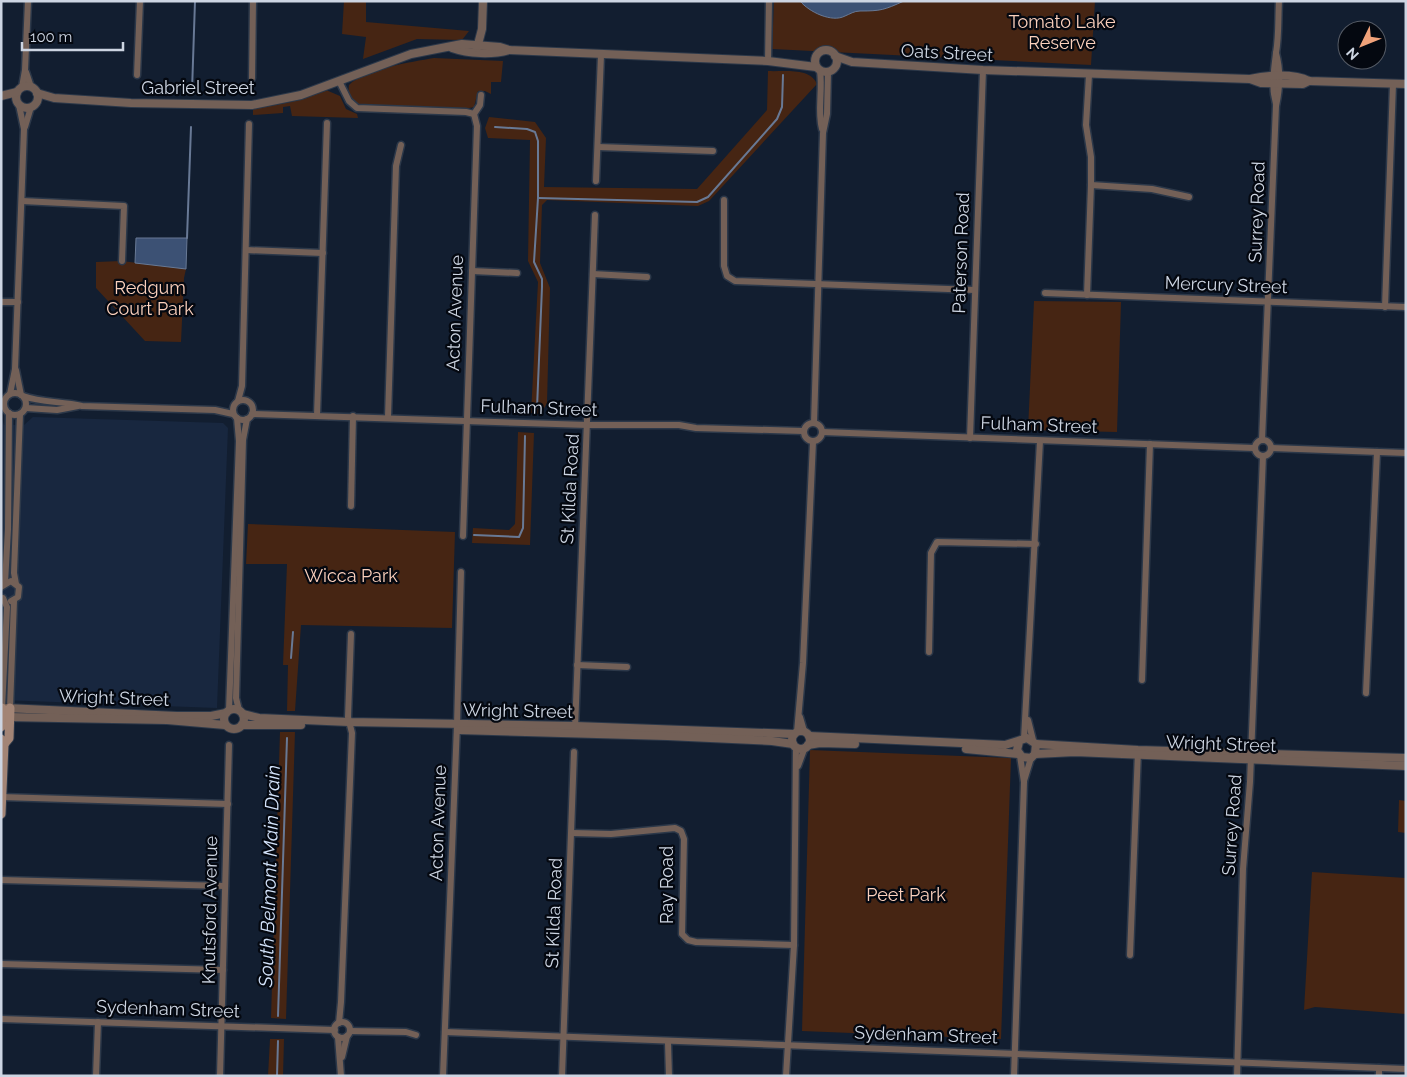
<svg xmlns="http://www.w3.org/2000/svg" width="1407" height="1077" font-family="Raleway,sans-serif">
<rect width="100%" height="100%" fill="#121e30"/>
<path fill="#18273f" d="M1 416 4 425H24L33 417 223 423 228 428 217 708 1 700Z"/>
<g fill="#462513">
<path d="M344 1H366V22L469 31 462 40 417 39 363 59 366 37 342 34Z"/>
<path d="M774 1H1095L1091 65 772 49Z"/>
<path d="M434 58 503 61 501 82H491V94L485 91H478L474 107 465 109 362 106C353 102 347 95 349 85 365 69 411 62 434 58Z"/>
<path d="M768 71C783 72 810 67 817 84L709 201 698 206 547 200 542 205 540 263 550 288 547 403 541 414 531 413 538 282 528 261 530 140 488 138 485 128 489 117 535 122 546 138 544 187 697 189 767 110Z"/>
<path d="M326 90 340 96 346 109 357 114 358 118 292 116 290 106 283 107V113L253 115V109L291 102Z"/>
<path d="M122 261 186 269 184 278 181 342 145 341 96 288V262Z"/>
<path d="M1034 301 1121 302 1117 432 1028 430Z"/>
<path d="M518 432 534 433 530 545 472 543 473 528 509 530 515 524Z"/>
<path d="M248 524 455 532 452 628 301 625 295 711H287L288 665H283L287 564H246Z"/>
<path d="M280 732H295L286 1019 271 1018Z"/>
<path d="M810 750 1011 758 1001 1039 802 1031Z"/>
<path d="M1399 800 1406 801V833L1398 832Z"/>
<path d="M1312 872 1406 878V1014L1315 1007 1304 1010Z"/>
<path d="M270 1039H284L283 1076H268Z"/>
</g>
<g fill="#3c5174" stroke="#687995">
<path d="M800 1H904C884 10 881 11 860 11 854 11 850 14 845 16 832 23 809 12 800 1Z"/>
<path d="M136 238H187L186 269 135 263Z"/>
</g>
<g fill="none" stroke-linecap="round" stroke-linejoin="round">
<g stroke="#687995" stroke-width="2">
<path d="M192 91 195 1"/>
<path d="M495 127 527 129 535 132 538 141V198L534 262 542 279V287L537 408"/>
<path d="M538 198 697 202 708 197 777 119 782 107 783 75"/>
<path d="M187 238 191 127"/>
<path d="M474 535 519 537 523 528 525 436"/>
<path d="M291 658 293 632"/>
<path d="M278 1016 287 738"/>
<path d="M277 1076 278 1041"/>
</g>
<defs>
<g id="minor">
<path d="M768 61 769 1"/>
<path d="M820 71C823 91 817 110 822 129"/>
<path d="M26 72 31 87"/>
<path d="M137 75 140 1"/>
<path d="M252 78 253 1"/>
<path d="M339 81 349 101 357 108 466 112 474 114"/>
<path d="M22 87 25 70 28 1"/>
<path d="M1276 104C1271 86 1274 71 1276 53 1279 36 1278 18 1279 1"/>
<path d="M25 127 31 107"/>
<path d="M598 147 713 151"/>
<path d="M596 181 601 55"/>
<path d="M1091 185 1152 189 1189 197"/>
<path d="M724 200V266L727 276 735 281 975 290"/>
<path d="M22 201 124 206 122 261"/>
<path d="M246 250 323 253"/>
<path d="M472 271 517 273"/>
<path d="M593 274 647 277"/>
<path d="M1045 293 1406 307"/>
<path d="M1087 295 1091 185V157L1086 125 1089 75"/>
<path d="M1 302H18"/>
<path d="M1385 307 1393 84"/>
<path d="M16 370 21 395"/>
<circle cx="15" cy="404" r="11"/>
<path d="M10 394 15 369 24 129 19 105"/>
<path d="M23 396C42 403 62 401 82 406L215 410 233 414"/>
<circle cx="243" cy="410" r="10"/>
<path d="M238 401 242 386 249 124"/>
<path d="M26 408 57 410 78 406"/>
<path d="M252 414 588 425H679L696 428 803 431"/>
<path d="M317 415 327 123"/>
<path d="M388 417 396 166 401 145"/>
<circle cx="813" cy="432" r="9"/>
<path d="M814 423 823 133 827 114 828 72"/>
<path d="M822 432 1254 448"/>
<path d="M970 438 983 70"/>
<circle cx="1263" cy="448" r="8"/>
<path d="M1262 440 1276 106C1280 88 1281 71 1276 53"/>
<path d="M1271 448 1406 453"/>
<path d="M351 506 353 416"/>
<path d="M463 536 477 126 474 114 480 105 481 95"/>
<path d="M5 583 8 529 9 413"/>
<path d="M16 584 14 573 20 414"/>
<path d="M1 587 11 581 19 587 18 597 11 601"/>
<path d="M929 652 931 553 937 542 1036 544"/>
<path d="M577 665 627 667"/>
<path d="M1142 680 1150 444"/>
<path d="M1366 693 1377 452"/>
<path d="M2 708 7 607 3 598"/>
<path d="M10 708 14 601"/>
<path d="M229 710 239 441 237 418"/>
<path d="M239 710 236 698 243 440 247 419"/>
<path d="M800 717 804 731"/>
<path d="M1028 720 1033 740"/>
<path d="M575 729 595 215"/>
<path d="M797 732 803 663 813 442"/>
<path d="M1024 739 1040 441"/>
<path d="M798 766 805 747"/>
<path d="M1024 781 1031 758"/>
<path d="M1 797 228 804"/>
<path d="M572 833 611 834 675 828 681 831 684 839 682 934 688 940 696 942 794 945"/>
<path d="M1 880 225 886"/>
<path d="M1130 955 1138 751"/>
<path d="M1 964 223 970"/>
<path d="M1 1019 335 1030"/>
<circle cx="342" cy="1030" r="8"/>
<path d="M339 1023 341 1002 352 733 348 717 351 634"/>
<path d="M350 1031 406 1032 416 1035"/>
<path d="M445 1032 1406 1069"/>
<path d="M338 1037 341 1076"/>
<path d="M668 1043 669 1076"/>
<path d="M342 1057 347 1036"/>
<path d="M96 1076 98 1022"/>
<path d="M220 1076 229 745"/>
<path d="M443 1076 457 725 461 572"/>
<path d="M562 1076 574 752"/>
<path d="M786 1076 794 945 796 747"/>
<path d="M1014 1076 1024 782 1020 756"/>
<path d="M1237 1076 1243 869 1250 782 1263 456"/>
<path d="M1379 1076V1068"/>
</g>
<g id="tertiary">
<path d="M452 48C469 54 492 55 509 50"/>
<path d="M477 48 482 29 483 1"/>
<circle cx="826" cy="61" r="11"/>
<path d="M835 56 852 62 983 70 1250 79C1266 75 1294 73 1309 81L1406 84"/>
<path d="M1250 79 1261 83 1303 84 1309 81"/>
<circle cx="27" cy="97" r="11"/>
<path d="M37 93 54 98 131 103 252 105 301 95 411 54 462 44 500 47 509 50 768 61 816 67"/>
<path d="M1 96 17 92"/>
<path d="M6 708 177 716H211L226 713"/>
<circle cx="234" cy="719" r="10"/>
<path d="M243 714 259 718 349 722 575 726 794 734"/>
<path d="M5 717 167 720 225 725"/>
<path d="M242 725H301"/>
<path d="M458 730 667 736 772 741 793 744"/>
<circle cx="801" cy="740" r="9"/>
<path d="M809 736 1005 745 1027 738 1036 744 1035 754 1031 758 1022 757 1017 750 1019 742"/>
<path d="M1036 744 1138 750 1406 758"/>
<path d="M808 745 820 743 855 744"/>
<path d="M966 749 1019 754"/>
<path d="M1035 754 1075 752 1406 766"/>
</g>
<g id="secondary">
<path d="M1 727 2 708"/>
<path d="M1 739 4 744 1 814"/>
<path d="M4 744 9 738 10 708"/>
</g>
</defs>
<use href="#minor" stroke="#2c3849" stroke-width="9"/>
<use href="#tertiary" stroke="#2c3849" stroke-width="10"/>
<use href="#secondary" stroke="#2c3849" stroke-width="11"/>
<use href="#minor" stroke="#736057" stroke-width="6"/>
<use href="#tertiary" stroke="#736057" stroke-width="8"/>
<use href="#secondary" stroke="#a38576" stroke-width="9"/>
</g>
<g text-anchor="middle" stroke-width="4.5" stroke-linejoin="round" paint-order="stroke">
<g font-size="18" fill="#fbd0bc" stroke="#040810">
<text x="1062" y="28">Tomato Lake<tspan x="1062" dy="21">Reserve</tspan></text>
<text x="150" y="294">Redgum<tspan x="150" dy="21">Court Park</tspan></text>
<text x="351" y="582">Wicca Park</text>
<text x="906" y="901">Peet Park</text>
</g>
<g font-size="18" fill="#cdd5e2" stroke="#040810">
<text transform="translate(947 53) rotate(3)" y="6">Oats Street</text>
<text x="198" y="94">Gabriel Street</text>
<text transform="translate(1257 212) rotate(-88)" y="6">Surrey Road</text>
<text transform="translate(961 253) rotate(-88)" y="6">Paterson Road</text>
<text transform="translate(1226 285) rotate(2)" y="6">Mercury Street</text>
<text transform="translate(455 313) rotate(-88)" y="6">Acton Avenue</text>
<text transform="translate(539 408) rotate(2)" y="6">Fulham Street</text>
<text transform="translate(1039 425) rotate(2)" y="6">Fulham Street</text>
<text transform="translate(570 489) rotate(-87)" y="6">St Kilda Road</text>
<text transform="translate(114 698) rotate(2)" y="6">Wright Street</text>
<text transform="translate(518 711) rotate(1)" y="6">Wright Street</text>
<text transform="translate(1221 744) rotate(2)" y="6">Wright Street</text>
<text transform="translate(438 823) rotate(-88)" y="6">Acton Avenue</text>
<text transform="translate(1232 825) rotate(-86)" y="6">Surrey Road</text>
<text transform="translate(667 885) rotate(-90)" y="6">Ray Road</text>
<text transform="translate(210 910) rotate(-89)" y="6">Knutsford Avenue</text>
<text transform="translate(554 913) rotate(-88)" y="6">St Kilda Road</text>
<text transform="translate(168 1009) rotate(2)" y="6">Sydenham Street</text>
<text transform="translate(926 1035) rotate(2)" y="6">Sydenham Street</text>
</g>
<g font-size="19" font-style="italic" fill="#d4e4fc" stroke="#040810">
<text transform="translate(269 876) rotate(-88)" y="7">South Belmont Main Drain</text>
</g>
</g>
<rect width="1407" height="1077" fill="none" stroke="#cdd5e2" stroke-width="5"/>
<g transform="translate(1362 45) rotate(227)"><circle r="24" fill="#040810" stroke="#545a64"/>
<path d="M0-4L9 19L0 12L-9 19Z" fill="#f0a27a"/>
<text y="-8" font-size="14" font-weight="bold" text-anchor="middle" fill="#cdd5e2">N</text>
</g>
<path d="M22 42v8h101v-8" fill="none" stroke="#cdd5e2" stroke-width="2.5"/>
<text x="30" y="42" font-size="15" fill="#cdd5e2" stroke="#040810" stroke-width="4" paint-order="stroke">100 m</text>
</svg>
